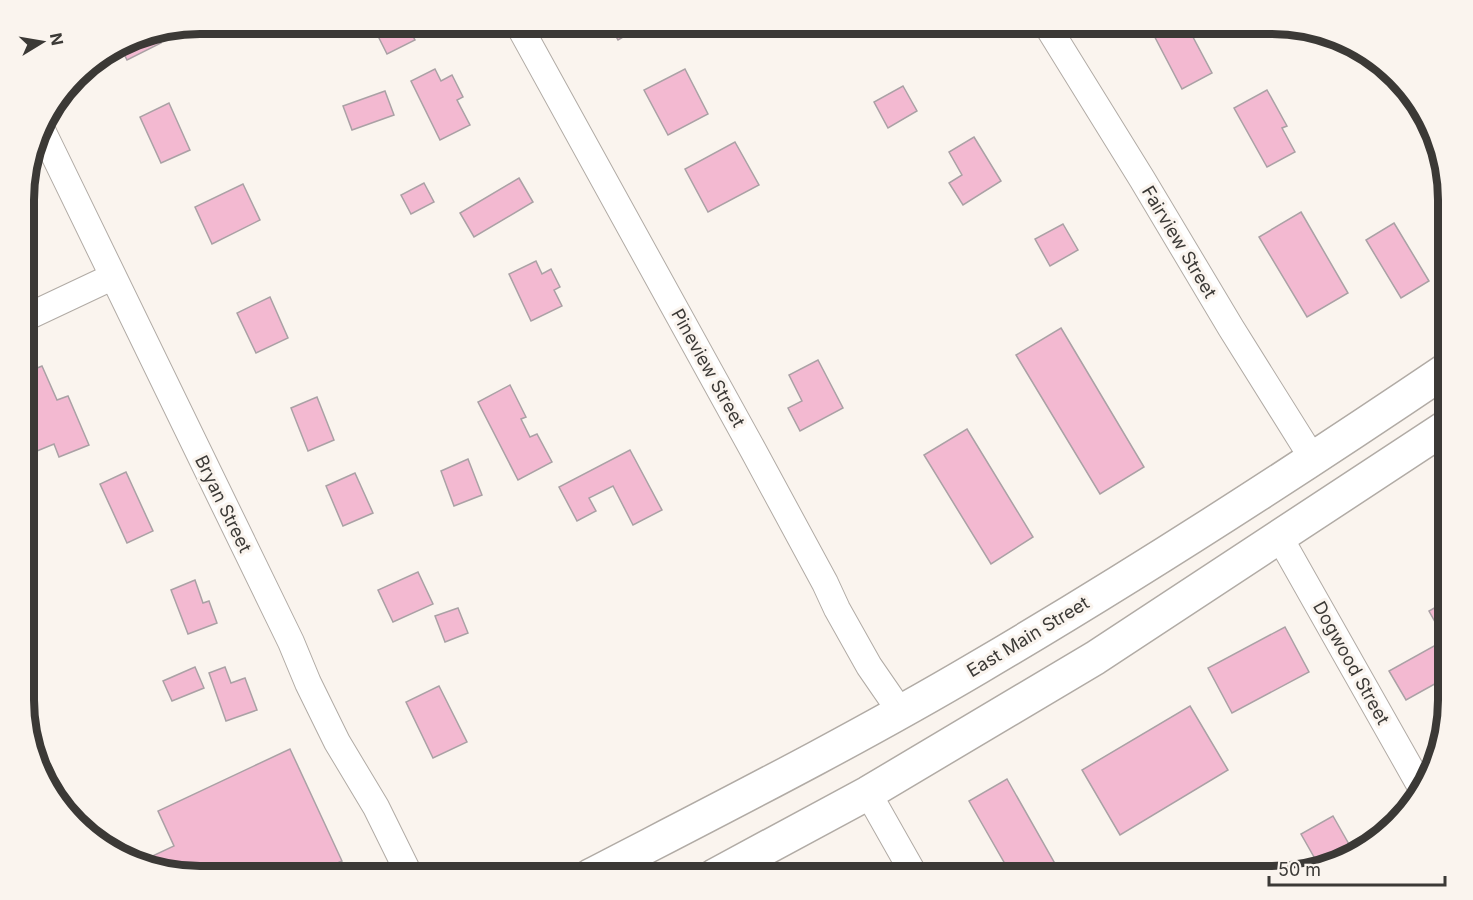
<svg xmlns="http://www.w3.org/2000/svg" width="1473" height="900" font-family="Inter,sans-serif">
<rect width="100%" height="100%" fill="#faf4ee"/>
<g fill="#f3b9d1" stroke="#aaa1a5" stroke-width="1.5">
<path d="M372 24H414L408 27 415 40 387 54Z"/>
<path d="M609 24H646L618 40Z"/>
<path d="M1148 24H1186L1212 73 1182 89Z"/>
<path d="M156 33 161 43 127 60 120 46 133 37Z"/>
<path d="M435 69 441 81 452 75 463 97 457 100 470 125 440 140 411 81Z"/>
<path d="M685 69 708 114 668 135 644 90Z"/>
<path d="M903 86 917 111 888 128 874 102Z"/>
<path d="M1267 90 1287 126 1282 128 1295 152 1267 167 1234 108Z"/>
<path d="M385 91 394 115 352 130 343 106Z"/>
<path d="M169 103 190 150 161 163 140 117Z"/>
<path d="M974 137 1001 181 963 205 949 183 962 175 949 152Z"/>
<path d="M735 142 759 185 708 212 685 169Z"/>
<path d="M519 178 533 202 474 237 460 213Z"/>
<path d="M424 183 434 202 411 214 401 195Z"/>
<path d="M243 184 260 220 212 244 195 207Z"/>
<path d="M1301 212 1348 293 1307 317 1259 237Z"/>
<path d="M1394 223 1429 281 1401 298 1366 240Z"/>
<path d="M1063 224 1078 250 1050 266 1035 239Z"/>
<path d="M536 261 542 274 551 269 560 287 554 290 562 306 531 321 509 274Z"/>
<path d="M270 297 288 338 256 353 237 313Z"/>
<path d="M1061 328 1144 467 1100 494 1016 355Z"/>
<path d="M818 360 843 408 800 431 788 408 802 401 789 375Z"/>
<path d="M42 366 57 400 68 396 89 445 59 457 54 444 37 451 26 427 35 423 25 400V373Z"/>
<path d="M510 385 526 417 521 419 530 437 537 434 552 462 518 480 478 402Z"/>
<path d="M317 397 334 440 308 451 291 408Z"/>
<path d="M967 429 1033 537 991 564 924 455Z"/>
<path d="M630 450 662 510 633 525 613 486 589 498 596 511 577 521 559 487Z"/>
<path d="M468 459 482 495 454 506 441 471Z"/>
<path d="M126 472 153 531 127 543 100 484Z"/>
<path d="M355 473 373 513 343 526 326 486Z"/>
<path d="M418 572 433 604 393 622 378 590Z"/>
<path d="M195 580 203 603 209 601 217 623 188 634 171 590Z"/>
<path d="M1448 600 1449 676 1406 700 1389 671 1445 640 1429 611Z"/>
<path d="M458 608 468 633 445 642 435 616Z"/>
<path d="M1285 627 1309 672 1232 713 1208 668Z"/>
<path d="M195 667 204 688 172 701 163 681Z"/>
<path d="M225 667 231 683 245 678 257 710 226 721 209 673Z"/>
<path d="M439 686 467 742 433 758 406 702Z"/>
<path d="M1190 706 1228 770 1120 835 1082 770Z"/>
<path d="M290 749 342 861 308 876H200L146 859 174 846 158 811Z"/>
<path d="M1007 779 1062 876H1012L969 801Z"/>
<path d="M1333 816 1350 846 1318 864 1301 834Z"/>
</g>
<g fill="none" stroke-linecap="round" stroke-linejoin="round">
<defs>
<g id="street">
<path d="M518 24 753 450 825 583 837 609 869 666 900 711"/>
<path d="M1046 24 1142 179 1231 328 1313 459"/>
<path d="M41 128 291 642 308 683 337 742 376 807 410 876"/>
<path d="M25 318 112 277"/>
<path d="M1280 538 1422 789"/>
<path d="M868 793 915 876"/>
</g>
<g id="primary">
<path d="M590 876C721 808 852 742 979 667 1139 573 1295 472 1449 368"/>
<path d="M714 876 868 793 1095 658 1449 425"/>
</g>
</defs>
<use href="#street" stroke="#b1aba5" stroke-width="28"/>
<use href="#primary" stroke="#b1aba5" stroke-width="36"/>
<use href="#street" stroke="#fff" stroke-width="26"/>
<use href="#primary" stroke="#fff" stroke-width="33"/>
</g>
<g text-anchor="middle" stroke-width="6" stroke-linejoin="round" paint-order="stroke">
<g font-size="18" fill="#3b3936" stroke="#faf4ee">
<text transform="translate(1179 242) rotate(59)" y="6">Fairview Street</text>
<text transform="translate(708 368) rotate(61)" y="6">Pineview Street</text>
<text transform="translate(223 504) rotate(64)" y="6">Bryan Street</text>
<text transform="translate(1028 637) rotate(-31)" y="6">East Main Street</text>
<text transform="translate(1351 663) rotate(61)" y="6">Dogwood Street</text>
</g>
</g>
<path d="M0 0H1473V900H0ZM200 34H1272A166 166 0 0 1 1438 200V700A166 166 0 0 1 1272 866H200A166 166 0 0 1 34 700V200A166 166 0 0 1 200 34Z" fill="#faf4ee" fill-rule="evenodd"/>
<path fill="none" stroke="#3b3936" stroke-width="8" d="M200 34H1272A166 166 0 0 1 1438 200V700A166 166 0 0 1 1272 866H200A166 166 0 0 1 34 700V200A166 166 0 0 1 200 34Z"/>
<g transform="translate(42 42) rotate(79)" stroke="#faf4ee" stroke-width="4.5" paint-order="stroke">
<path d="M0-4.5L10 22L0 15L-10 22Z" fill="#3b3936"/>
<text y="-9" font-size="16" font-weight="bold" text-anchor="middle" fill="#3b3936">N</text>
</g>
<path d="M1269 876v9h176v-9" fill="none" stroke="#3b3936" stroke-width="3"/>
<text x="1278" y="876" font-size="18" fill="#3b3936" stroke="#faf4ee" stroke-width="4.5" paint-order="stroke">50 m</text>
</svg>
